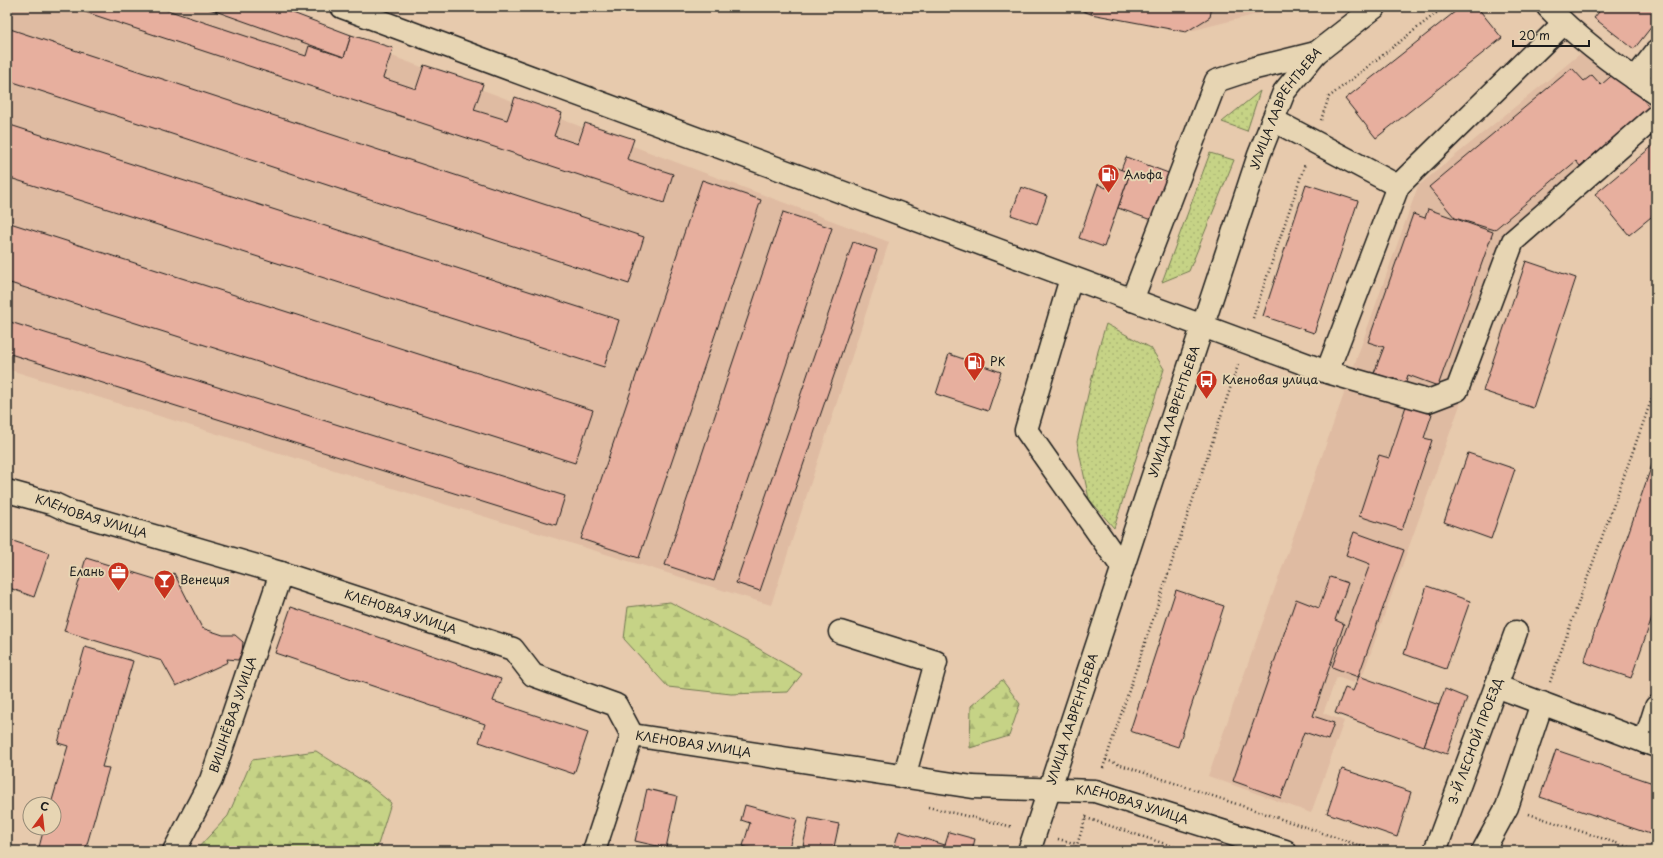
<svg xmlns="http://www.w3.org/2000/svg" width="1663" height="858" font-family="'Playpen Sans',sans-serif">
<defs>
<pattern id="grass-dots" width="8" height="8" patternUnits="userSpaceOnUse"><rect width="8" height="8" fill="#c6d386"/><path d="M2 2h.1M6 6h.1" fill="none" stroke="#aab573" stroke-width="1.8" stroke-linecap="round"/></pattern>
<pattern id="forest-firs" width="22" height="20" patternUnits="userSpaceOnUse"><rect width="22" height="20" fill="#c6d386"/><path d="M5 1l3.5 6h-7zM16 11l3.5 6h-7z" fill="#aab573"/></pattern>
</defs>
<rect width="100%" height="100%" fill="#e7caad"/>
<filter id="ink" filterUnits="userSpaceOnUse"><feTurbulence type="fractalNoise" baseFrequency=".025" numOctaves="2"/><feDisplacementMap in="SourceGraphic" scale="8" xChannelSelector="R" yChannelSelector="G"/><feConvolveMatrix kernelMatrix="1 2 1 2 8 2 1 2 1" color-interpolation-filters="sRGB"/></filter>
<g filter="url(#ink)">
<g fill="#dfbba2">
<path d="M7 7H261L889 242 771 605 7 369Z"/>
<path d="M1072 7H1286L1186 32Z"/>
<path d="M1586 49 1656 103V127L1513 258 1363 674 1358 676 1353 683 1337 677 1323 713 1344 721 1311 813 1208 776 1418 186Z"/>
</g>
<g fill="url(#grass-dots)" stroke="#717851">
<path d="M1260 91 1247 131 1222 122Z"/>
<path d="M1210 153 1234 160 1189 271 1162 282Z"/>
<path d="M1106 324 1151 348 1164 369 1114 528 1089 499 1077 442 1099 347Z"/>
</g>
<g fill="url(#forest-firs)" stroke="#717851">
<path d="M670 602 749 643 802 674 788 692 731 694 668 687 624 639 628 607Z"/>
<path d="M1002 680 1020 704 1009 736 970 748 971 706Z"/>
<path d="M316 751 369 785 391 803 376 851H195L228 816 252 760Z"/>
</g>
<g fill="#e7af9e" stroke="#1c1c1c">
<path d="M70 7H158L306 56 309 46 344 57 351 35 393 48 383 78 416 89 424 65 483 84 474 110 507 120 515 97 562 113 554 136 578 144 585 123 634 139 627 159 673 174 664 203Z"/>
<path d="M204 7H277L351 35 344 57Z"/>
<path d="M1072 7H1093L1091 14Z"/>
<path d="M1093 7H1212L1210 17 1186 32 1091 14Z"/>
<path d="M1461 7H1477L1502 38 1376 138 1345 99Z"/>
<path d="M1603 7H1656V21L1634 49 1594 18Z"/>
<path d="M7 28 644 237 629 284 7 80Z"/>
<path d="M1572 68 1584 81 1592 75 1601 85 1618 70 1650 108 1580 166 1576 161 1494 230 1455 218 1429 187Z"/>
<path d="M7 124 619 320 604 367 7 177Z"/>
<path d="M1655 144 1656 213 1629 235 1595 194Z"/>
<path d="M1126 157 1171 174 1154 221 1118 208 1130 173 1121 170Z"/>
<path d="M1114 167 1130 173 1104 247 1079 238 1098 184 1106 188Z"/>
<path d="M702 180 761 200 639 558 581 539Z"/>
<path d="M1306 184 1358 201 1314 333 1263 316Z"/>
<path d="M1021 187 1047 196 1037 224 1011 215Z"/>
<path d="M1428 209 1493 232 1438 386 1408 375 1405 384 1374 373 1384 347 1368 342 1413 214 1425 218Z"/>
<path d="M783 212 832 228 714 581 665 565Z"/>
<path d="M7 222 593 410 575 463 7 282Z"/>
<path d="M853 242 877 250 760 591 736 583Z"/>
<path d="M1526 261 1576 278 1533 408 1483 391Z"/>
<path d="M7 321 565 496 556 525 7 353Z"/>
<path d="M949 354 1001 372 988 411 936 394Z"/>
<path d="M1406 406 1432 414 1424 438 1432 440 1402 530 1359 516 1379 455 1389 458Z"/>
<path d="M1468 453 1515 469 1491 539 1444 522Z"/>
<path d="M1656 453V607L1631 678 1584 662Z"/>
<path d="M1354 532 1404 550 1358 677 1332 667 1370 564 1346 555Z"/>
<path d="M7 539 49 553 34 597 7 587Z"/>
<path d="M86 558 161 581 174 573 202 628 223 635H235L243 642 242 652 238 660 227 659 228 662 176 686 162 661 64 631Z"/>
<path d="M1330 577 1348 583 1335 620 1344 624 1313 716 1334 723 1328 740 1304 732 1281 798 1233 781 1296 599 1319 608Z"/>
<path d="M1427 586 1470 601 1446 669 1404 654Z"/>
<path d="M1176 590 1224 606 1178 747 1130 731Z"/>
<path d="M291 607 501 679 493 701 588 733 574 774 479 742 485 724 275 653Z"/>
<path d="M85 647 133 661 102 767 109 768 85 851H38L44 828H54V804H51L68 746 58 743Z"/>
<path d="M1359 676 1439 705 1424 746 1335 713 1345 688 1353 691Z"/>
<path d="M1445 689 1467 698 1447 754 1424 746Z"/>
<path d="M1556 750 1656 784V836L1540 797Z"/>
<path d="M1342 769 1411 792 1397 837 1327 813Z"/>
<path d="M647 789 677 796 666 848 635 841Z"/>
<path d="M745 805 797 819 788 851H759L743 846 750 823 741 820Z"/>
<path d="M809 818 839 824 834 847 847 851H802Z"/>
<path d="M899 831 945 845 949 832 975 839 972 851H893Z"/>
</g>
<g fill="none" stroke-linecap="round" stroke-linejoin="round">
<defs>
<g id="minor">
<path d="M342 7 1327 372 1428 401 1457 390 1513 241 1656 116"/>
<path d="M1548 7C1579 40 1618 68 1656 93"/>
<path d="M1635 79 1656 52"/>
<path d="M1273 120 1398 186"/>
<path d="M1071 278 1026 430 1122 567"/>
<path d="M1132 300 1216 81 1255 68 1316 53"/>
<path d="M1327 372 1398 186 1563 24"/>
<path id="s1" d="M7 491 54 504 71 512 281 573 513 649 533 675 616 705 632 735"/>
<path d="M840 632 936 662 904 777"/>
<path d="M1496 686 1656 746"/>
<path id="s2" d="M632 735 973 787 1095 791 1285 851"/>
<path d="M1645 742 1656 707"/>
<path id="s3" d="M174 851 211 780 281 573"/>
<path d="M594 851 632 735"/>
<path id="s4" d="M1029 851 1259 155 1284 92 1316 53 1375 7"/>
<path id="s5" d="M1435 851 1516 632"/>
<path d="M1483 851 1507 807 1542 703"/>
</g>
</defs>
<use href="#minor" stroke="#1c1c1c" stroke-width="25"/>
<g stroke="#1c1c1c" stroke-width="2.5" stroke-dasharray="1 3" stroke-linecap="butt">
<path d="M1321 120 1329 97 1444 7"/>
<path d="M1253 318 1305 164"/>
<path d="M1550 682 1656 387"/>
<path d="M1106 760 1376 851"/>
<path d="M1103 768 1238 365"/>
<path d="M928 807 1013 827"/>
<path d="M1529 814 1640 851"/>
<path d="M1086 818 1187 851"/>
<path d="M1058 839 1077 844"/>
<path d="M1075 851 1087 814"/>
</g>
<use href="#minor" stroke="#e7d5b3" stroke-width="22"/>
</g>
</g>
<defs>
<symbol id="fuel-pin" viewBox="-11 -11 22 30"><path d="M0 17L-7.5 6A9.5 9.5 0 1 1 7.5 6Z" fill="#c8321e" stroke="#e7d5b3"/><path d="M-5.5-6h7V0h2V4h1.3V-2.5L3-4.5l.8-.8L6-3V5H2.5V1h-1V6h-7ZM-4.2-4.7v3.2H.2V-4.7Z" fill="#fff"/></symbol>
<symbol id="bus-pin" viewBox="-11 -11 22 30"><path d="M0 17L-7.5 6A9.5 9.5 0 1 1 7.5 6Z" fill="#c8321e" stroke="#e7d5b3"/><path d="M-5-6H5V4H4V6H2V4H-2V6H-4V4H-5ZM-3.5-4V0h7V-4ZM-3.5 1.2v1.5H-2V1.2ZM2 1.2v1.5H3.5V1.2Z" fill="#fff"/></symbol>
<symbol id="office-pin" viewBox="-11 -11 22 30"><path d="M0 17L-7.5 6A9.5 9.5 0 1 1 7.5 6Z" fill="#c8321e" stroke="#e7d5b3"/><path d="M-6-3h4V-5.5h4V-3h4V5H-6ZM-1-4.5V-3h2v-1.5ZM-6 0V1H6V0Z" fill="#fff"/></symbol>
<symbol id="bar-pin" viewBox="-11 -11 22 30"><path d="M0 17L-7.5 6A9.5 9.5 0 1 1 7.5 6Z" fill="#c8321e" stroke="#e7d5b3"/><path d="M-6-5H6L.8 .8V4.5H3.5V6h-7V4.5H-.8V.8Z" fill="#fff"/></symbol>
</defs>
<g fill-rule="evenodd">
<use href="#fuel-pin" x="1096" y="162" width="25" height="34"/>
<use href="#fuel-pin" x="962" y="350" width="25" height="34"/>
<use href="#bus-pin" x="1194" y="368" width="25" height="34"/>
<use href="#office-pin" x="106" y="560" width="25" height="34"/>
<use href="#bar-pin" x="152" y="568" width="25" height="34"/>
</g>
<g text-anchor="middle" stroke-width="4" stroke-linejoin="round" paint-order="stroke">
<g font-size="12" fill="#1c1c1c" stroke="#e7d5b3">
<text dy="4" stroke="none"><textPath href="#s4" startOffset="787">УЛИЦА ЛАВРЕНТЬЕВА</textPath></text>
<text dy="4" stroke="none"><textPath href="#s4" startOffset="463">УЛИЦА ЛАВРЕНТЬЕВА</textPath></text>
<text dy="4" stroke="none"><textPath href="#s1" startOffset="88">КЛЕНОВАЯ УЛИЦА</textPath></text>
<text dy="4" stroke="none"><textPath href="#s1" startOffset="412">КЛЕНОВАЯ УЛИЦА</textPath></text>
<text dy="4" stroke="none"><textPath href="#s3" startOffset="149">ВИШНЁВАЯ УЛИЦА</textPath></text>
<text dy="4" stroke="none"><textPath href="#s4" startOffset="139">УЛИЦА ЛАВРЕНТЬЕВА</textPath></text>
<text dy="4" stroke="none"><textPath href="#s5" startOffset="117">3-Й ЛЕСНОЙ ПРОЕЗД</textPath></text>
<text dy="4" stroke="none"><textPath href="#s2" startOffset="62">КЛЕНОВАЯ УЛИЦА</textPath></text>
<text dy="4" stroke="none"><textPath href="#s2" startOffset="506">КЛЕНОВАЯ УЛИЦА</textPath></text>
</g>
<g font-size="12" fill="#1c1c1c" stroke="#e7d5b3" text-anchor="start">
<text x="1124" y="179">Альфа</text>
<text x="990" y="366">РК</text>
<text x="1222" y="384">Кленовая улица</text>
<text x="104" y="576" text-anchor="end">Елань</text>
<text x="180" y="584">Венеция</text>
</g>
</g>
<rect width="1663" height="858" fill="none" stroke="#e7d5b3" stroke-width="24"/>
<rect x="12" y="12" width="1639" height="834" fill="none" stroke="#1c1c1c" stroke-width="1.5" filter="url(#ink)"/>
<g transform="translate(42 816) rotate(15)"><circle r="19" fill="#e7d5b3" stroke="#968b77"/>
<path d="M0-3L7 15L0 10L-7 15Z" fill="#c8321e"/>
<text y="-6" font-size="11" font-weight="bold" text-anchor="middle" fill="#1c1c1c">С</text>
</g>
<path d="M1513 40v6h76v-6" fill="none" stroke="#1c1c1c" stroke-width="2"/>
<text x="1519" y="40" font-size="12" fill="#1c1c1c" stroke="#e7d5b3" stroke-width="3" paint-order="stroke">20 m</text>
</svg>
